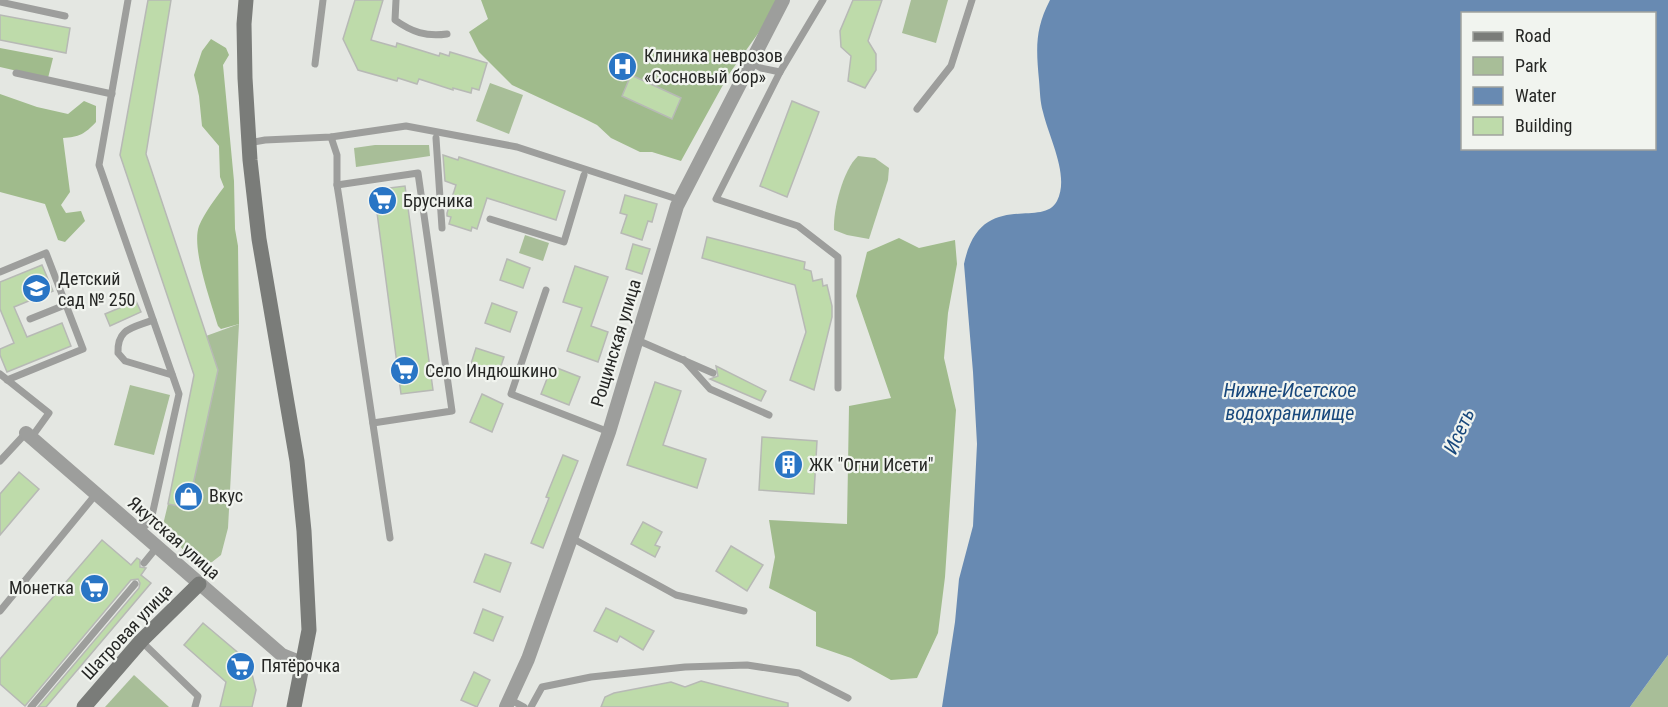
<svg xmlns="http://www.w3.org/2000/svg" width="1668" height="707" font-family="'Roboto Condensed',sans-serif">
<rect width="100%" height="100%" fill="#e4e7e2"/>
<g fill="#a8be98">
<path d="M911 0H948L936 43 902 33Z"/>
<path d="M490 83 523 95 509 134 476 121Z"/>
<path d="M375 145H429L430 156 356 167 354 148Z"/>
<path d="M858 156 875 158 889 168 888 180 869 239 847 235 834 230C833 209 843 170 858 156Z"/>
<path d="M525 235 549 243 543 261 519 253Z"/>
<path d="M239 324 228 528 221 555 212 562 199 565 162 529 168 504 188 508 218 370 206 336Z"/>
<path d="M130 385 170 395 154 455 114 445Z"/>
<path d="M1668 655V707H1630Z"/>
<path d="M134 675 169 707H105Z"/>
</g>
<g fill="#a0bb8c">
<path d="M481 0H782L729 74 681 161 652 152H640L611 138 597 125 583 118 512 85 479 52 469 32 488 19Z"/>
<path d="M211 39 226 48 229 55 223 65 234 181 235 229 238 246 239 324 221 329 218 326C211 302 191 248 199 226 205 212 215 199 224 187L220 177 219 146 202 126 199 96 194 75 202 51Z"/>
<path d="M0 48 53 58 48 78 0 67Z"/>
<path d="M0 94 37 107 68 114 84 101 96 106V122C85 134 79 137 63 138L70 192 61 205 66 213 81 211 85 221 65 242 58 240 45 204 0 192Z"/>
<path d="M899 238 919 248 955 240 957 264 948 313 944 358 956 410 945 577 938 633 917 678 891 680 851 658 816 646V612L769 588 775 557 769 520 847 524 849 406 891 398 856 296 867 252Z"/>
</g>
<path fill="#688ab2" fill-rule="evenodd" d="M1050 0H1668V655L1630 707H942L955 622 959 579 973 526 977 444 973 372 964 264C980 187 1042 230 1057 201 1070 176 1049 138 1043 112 1040 102 1040 91 1039 80 1036 48 1035 29 1050 0ZM1462 14H1654V148H1462Z"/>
<g fill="#bedbaa" stroke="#b7b9b5" stroke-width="1.5">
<path d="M148 0H171L146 154 218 370 188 508 168 504 194 375 120 155Z"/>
<path d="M355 0H383L371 40 396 47 397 43 439 56 440 53 449 56 450 52 487 63 479 90 472 88 471 93 453 88V90L419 79 417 84 398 78 397 81 358 70 343 39Z"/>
<path d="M853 0H882L868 41 876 54V70L865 88 848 81 851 56 841 47 840 31Z"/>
<path d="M0 15 70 28 66 53 0 40Z"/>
<path d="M631 75 681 98 672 119 622 96Z"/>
<path d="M792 101 819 112 787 197 760 186Z"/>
<path d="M443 155 458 160 459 157 565 191 556 220 487 198 477 229 472 227 471 231 449 224 451 217 447 216V213L456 185 445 181Z"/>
<path d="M405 186 433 390 401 394 374 190Z"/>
<path d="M625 195 657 204 652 222 648 221 642 240 621 233 627 215 620 213Z"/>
<path d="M707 237 805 262 804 269 811 271 813 281 822 279 823 286 827 285 832 306V317L814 390 790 380 806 332 795 285 702 258Z"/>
<path d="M633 244 650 249 642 274 626 269Z"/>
<path d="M507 259 530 268 523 288 500 280Z"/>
<path d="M42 265 53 291 14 307 27 337 62 323 71 346 7 372 0 355V349L14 343 0 309V282Z"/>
<path d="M575 266 608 277 591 326 608 332 598 362 567 351 582 308 563 302Z"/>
<path d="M136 301 141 312 110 326 105 314Z"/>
<path d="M492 303 517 312 510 332 485 323Z"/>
<path d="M476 348 504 357 496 380 469 370Z"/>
<path d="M552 366 580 377 569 405 541 394Z"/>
<path d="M716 366 766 391 761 401 710 379 718 376Z"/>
<path d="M655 382 681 391 663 445 706 459 697 488 627 465Z"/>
<path d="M482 394 503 404 492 432 470 422Z"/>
<path d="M762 437 817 441 814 494 759 490Z"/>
<path d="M563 455 578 461 543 548 531 543 549 498 546 497Z"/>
<path d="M19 472 39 489 0 535V494Z"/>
<path d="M643 522 662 532 655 545 660 547 655 557 631 544Z"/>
<path d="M102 540 131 565 137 558 140 560V567L146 568 141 575 151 583 46 707H38L139 588 140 583 138 579 131 580 25 706 0 684V659Z"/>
<path d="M731 546 763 565 747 591 716 571Z"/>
<path d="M485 554 511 563 500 592 474 582Z"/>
<path d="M606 608 654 631 643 650 620 636 617 642 594 631Z"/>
<path d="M483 609 503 617 493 641 474 633Z"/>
<path d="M203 623 249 662 256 690 252 707H220L226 682 184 645Z"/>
<path d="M474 672 490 680 477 707 461 700Z"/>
<path d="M701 681 788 703V707H601L605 697 614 693 671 682 685 687Z"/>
</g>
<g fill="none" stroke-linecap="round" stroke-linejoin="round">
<g stroke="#9d9e9c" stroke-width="7">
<path d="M128 0 99 165 179 394 151 520 139 532"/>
<path d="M396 0 395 20C412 32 426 37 447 34"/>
<path d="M823 0 780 72 716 199 798 226 838 257V388"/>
<path d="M0 2 65 16"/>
<path d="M752 63 761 68 780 72"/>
<path d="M315 64 323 0"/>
<path d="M16 73 112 94"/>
<path d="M917 109 951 66 972 0"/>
<path d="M331 137 337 155V185L340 204 390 538"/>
<path d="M436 138 442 228"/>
<path d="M248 143 265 140 331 137 406 126 517 147 680 200"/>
<path d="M337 185 418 173 452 411 373 423"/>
<path d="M490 219 564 242 584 175"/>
<path d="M0 272 46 253 83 349 7 380"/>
<path d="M546 290 511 394 609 432"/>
<path d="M30 319 65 305"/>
<path d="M153 320C133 328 117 328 118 353L125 361 172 375"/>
<path d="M637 340 713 373"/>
<path d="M684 360 710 389 769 415"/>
<path d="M0 374 49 413 31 438"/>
<path d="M0 461 26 433"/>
<path d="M570 537 676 595 744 611"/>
<path d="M144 563 157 547"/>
<path d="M0 611 96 494"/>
<path d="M141 641 198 696 195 707"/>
<path d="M509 699 524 707"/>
<path d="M31 707 135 584"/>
<path d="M531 707 542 687 591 677 685 667 747 665 799 673 848 698"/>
</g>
<g stroke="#9d9e9c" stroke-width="14">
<path d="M26 433 282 655 302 663"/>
<path d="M506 707 528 659 609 432 677 206 783 0"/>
</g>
<g stroke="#7a7c79" stroke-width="15">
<path d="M246 0 244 24 245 78 250 160 259 239 297 461 304 531 309 630 294 707"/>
<path d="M84 707 141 641 199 584"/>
</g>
</g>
<defs>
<symbol id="hospital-disc" viewBox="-11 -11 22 22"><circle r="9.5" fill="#2975c5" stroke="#f1f4ef"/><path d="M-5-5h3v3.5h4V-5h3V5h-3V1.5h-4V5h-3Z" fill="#fff"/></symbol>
<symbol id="supermarket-disc" viewBox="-11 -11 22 22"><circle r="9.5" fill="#2975c5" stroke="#f1f4ef"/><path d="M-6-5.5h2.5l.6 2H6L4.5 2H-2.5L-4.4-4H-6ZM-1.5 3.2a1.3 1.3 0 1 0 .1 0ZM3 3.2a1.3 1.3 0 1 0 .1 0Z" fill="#fff"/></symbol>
<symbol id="school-disc" viewBox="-11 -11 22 22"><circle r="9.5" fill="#2975c5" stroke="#f1f4ef"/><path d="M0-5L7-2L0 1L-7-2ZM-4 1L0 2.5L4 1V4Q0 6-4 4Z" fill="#fff"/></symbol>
<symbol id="building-disc" viewBox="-11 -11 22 22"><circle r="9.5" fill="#2975c5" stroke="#f1f4ef"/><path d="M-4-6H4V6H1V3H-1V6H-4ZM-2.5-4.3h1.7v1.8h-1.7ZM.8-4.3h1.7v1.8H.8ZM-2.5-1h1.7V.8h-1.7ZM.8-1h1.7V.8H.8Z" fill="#fff"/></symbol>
<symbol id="shop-disc" viewBox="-11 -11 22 22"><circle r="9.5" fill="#2975c5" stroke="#f1f4ef"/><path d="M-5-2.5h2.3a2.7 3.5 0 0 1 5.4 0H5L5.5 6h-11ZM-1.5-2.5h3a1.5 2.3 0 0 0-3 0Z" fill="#fff"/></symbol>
</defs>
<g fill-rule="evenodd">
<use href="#hospital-disc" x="606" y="50" width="33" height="33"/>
<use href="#supermarket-disc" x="366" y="184" width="33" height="33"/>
<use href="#school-disc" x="20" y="272" width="33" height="33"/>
<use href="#supermarket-disc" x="388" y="354" width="33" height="33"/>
<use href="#building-disc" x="772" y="448" width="33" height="33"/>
<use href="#shop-disc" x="172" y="480" width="33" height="33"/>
<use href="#supermarket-disc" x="78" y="572" width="33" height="33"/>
<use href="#supermarket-disc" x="224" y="650" width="33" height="33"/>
</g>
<g text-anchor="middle" stroke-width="4.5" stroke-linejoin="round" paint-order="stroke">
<g font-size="18" fill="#262725" stroke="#f1f4ef" text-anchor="start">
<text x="644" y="62">Клиника неврозов<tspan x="644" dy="21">«Сосновый бор»</tspan></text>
<text x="403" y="207">Брусника</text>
<text x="58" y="285">Детский<tspan x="58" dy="21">сад № 250</tspan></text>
<text x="425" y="377">Село Индюшкино</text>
<text x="809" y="471">ЖК "Огни Исети"</text>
<text x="209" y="502">Вкус</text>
<text x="74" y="594" text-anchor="end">Монетка</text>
<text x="261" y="672">Пятёрочка</text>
</g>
<g font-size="18" fill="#262725" stroke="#f1f4ef">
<text transform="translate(616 343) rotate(-73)" y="6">Рощинская улица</text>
<text transform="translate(174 538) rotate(41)" y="6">Якутская улица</text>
<text transform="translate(127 632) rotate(-47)" y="6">Шатровая улица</text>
</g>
<g font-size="20" font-style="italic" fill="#18487c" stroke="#f1f4ef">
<text x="1290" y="397">Нижне-Исетское<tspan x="1290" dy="23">водохранилище</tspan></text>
<text transform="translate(1459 431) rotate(-66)" y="7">Исеть</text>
</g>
</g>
<rect x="1461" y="12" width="195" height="138" fill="#f1f4ef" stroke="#a0a29e" stroke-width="1.5"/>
<rect x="1473" y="32" width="30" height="9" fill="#7a7c79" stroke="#a0a29e" stroke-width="1.5"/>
<text x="1515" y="42" font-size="18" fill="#262725">Road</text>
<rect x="1473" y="57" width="30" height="18" fill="#a8be98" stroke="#a0a29e" stroke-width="1.5"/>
<text x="1515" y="72" font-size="18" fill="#262725">Park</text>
<rect x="1473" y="87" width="30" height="18" fill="#688ab2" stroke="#a0a29e" stroke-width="1.5"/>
<text x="1515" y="102" font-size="18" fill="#262725">Water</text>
<rect x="1473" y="117" width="30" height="18" fill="#bedbaa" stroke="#a0a29e" stroke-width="1.5"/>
<text x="1515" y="132" font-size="18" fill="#262725">Building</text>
</svg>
